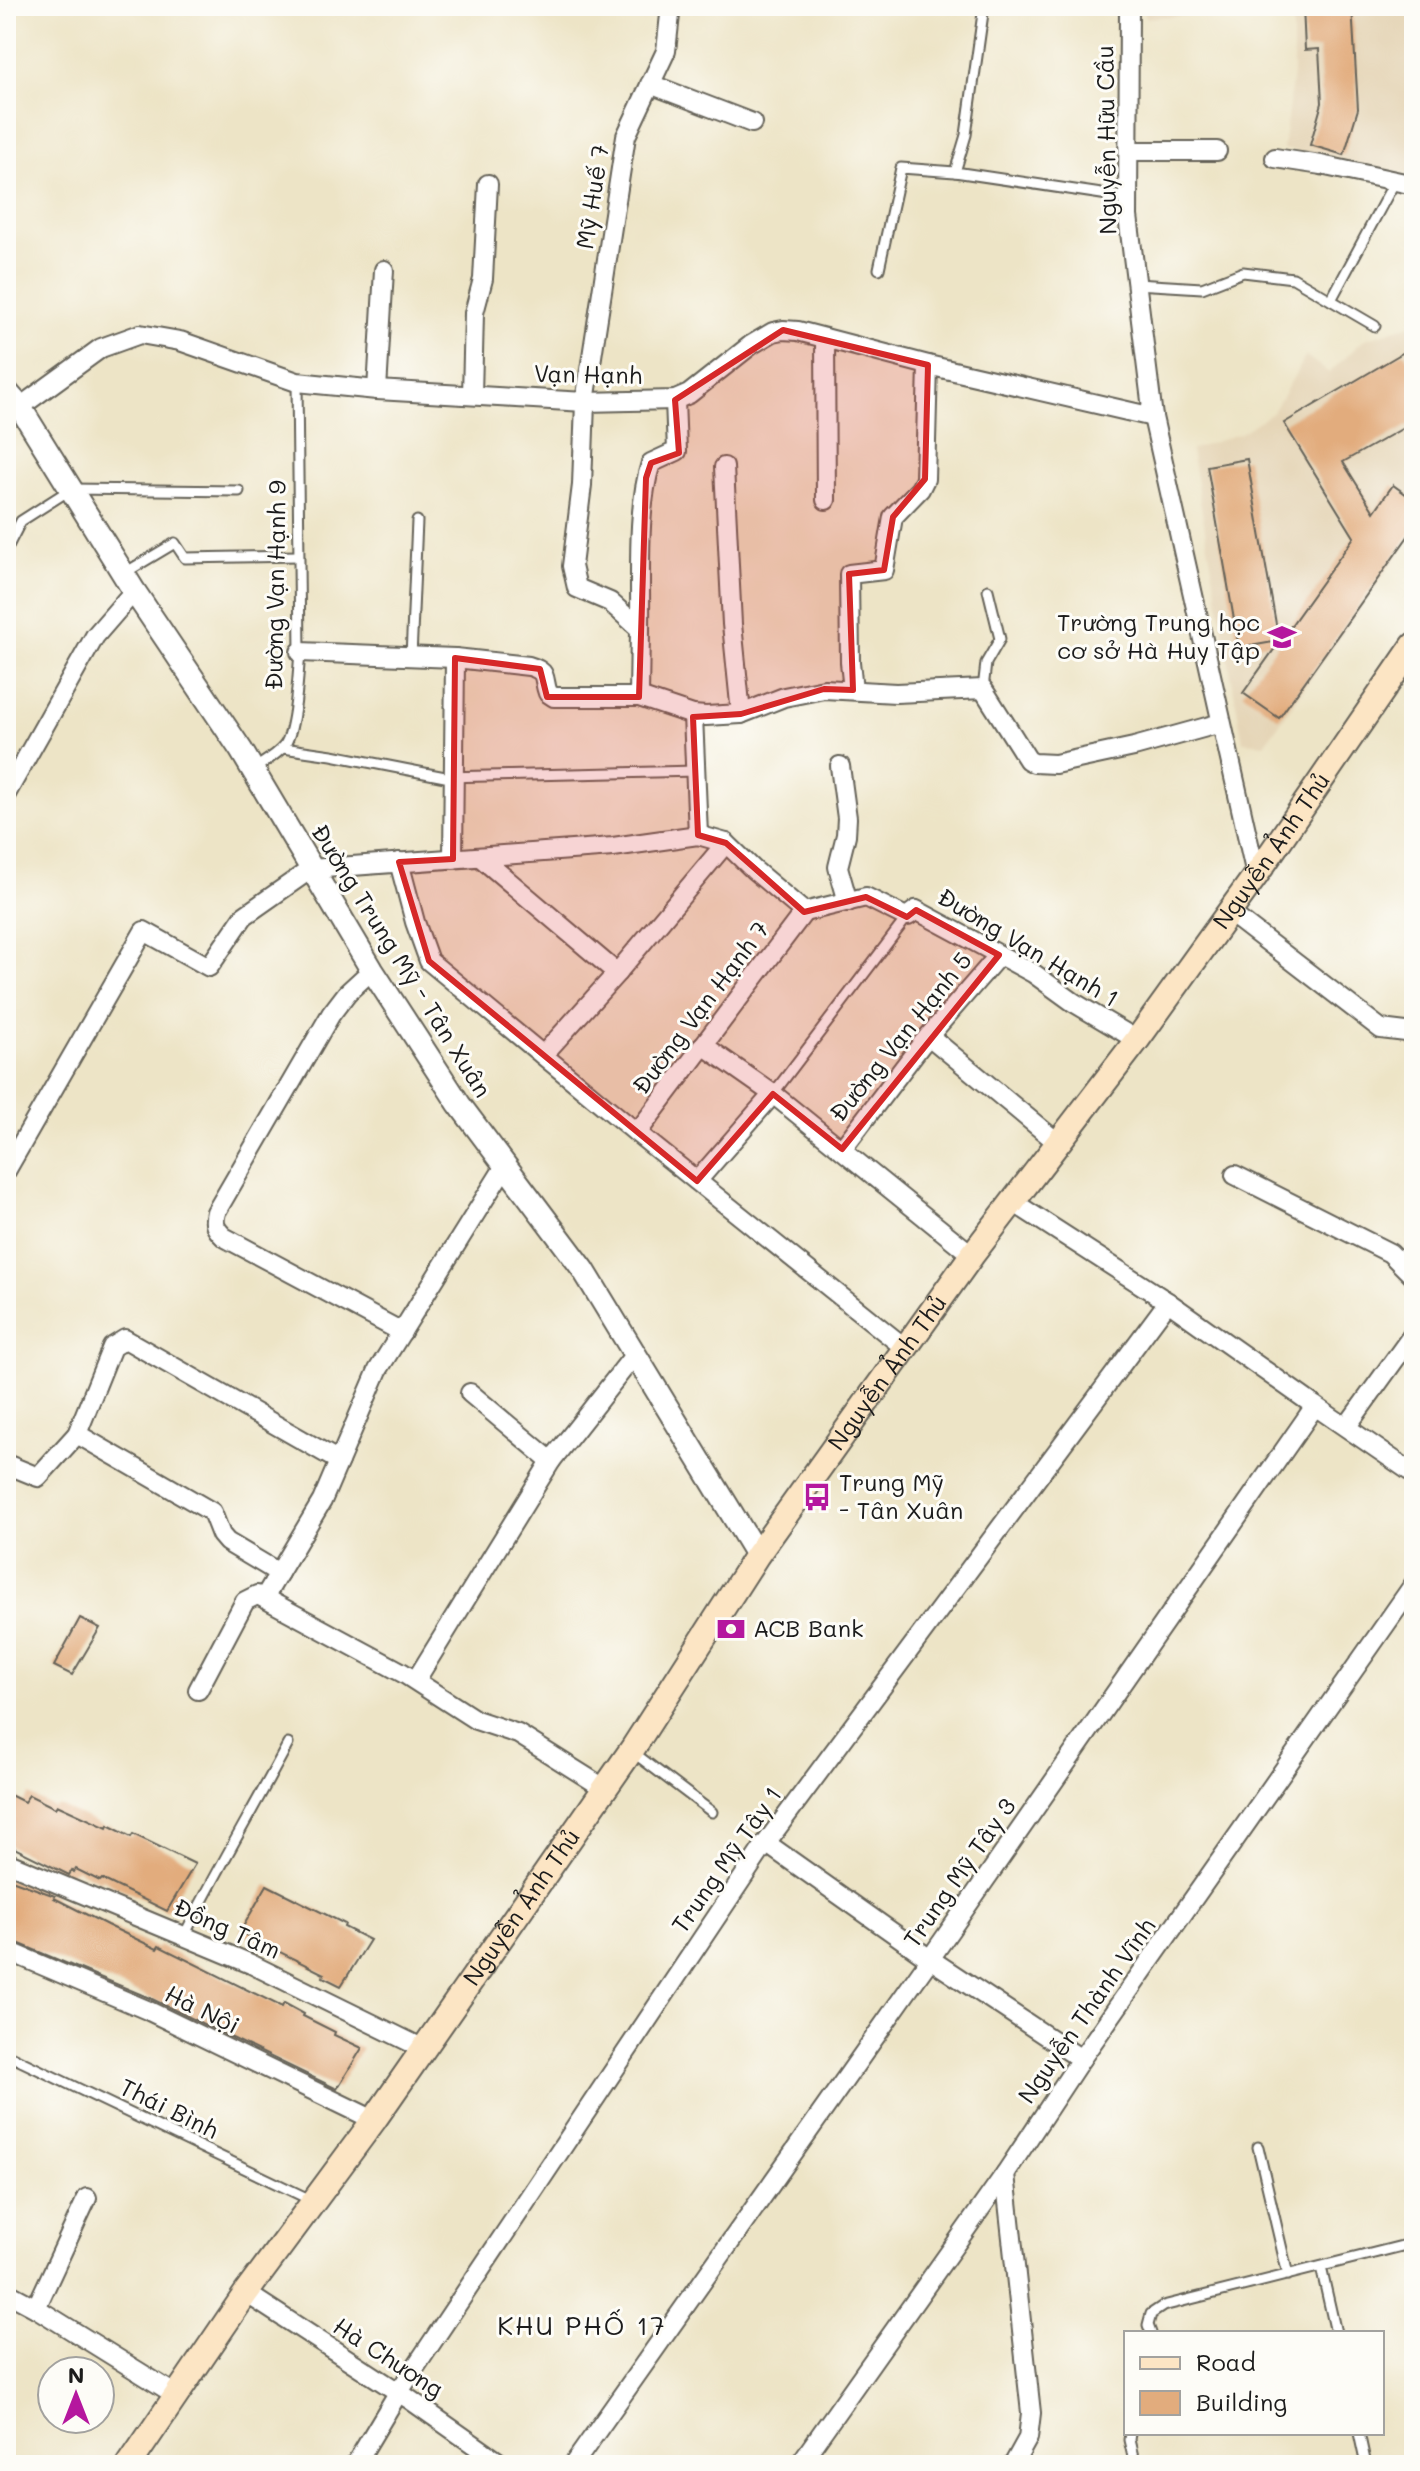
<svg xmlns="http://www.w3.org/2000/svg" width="1420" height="2471" font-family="Mali,sans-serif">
<rect width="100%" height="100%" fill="#fdfcf7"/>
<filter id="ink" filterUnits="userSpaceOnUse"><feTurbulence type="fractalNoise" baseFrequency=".0125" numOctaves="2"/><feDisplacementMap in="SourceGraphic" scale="16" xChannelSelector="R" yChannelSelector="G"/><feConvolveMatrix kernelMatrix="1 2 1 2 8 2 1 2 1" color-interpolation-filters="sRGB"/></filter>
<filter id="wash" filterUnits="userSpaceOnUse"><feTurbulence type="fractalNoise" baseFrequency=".006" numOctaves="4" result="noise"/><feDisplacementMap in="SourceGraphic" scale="32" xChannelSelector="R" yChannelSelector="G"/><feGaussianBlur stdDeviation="1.8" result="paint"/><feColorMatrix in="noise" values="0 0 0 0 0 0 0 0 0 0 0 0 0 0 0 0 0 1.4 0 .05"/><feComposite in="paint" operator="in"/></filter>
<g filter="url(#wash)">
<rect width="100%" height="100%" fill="#ede4c6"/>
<g fill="#e5d5b7">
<path d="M1144 6H1414V176L1283 149 1293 74V9L1145 18Z"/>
<path d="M1414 324V532L1265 744 1243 742 1191 450 1241 433 1273 412 1306 356 1329 373 1365 339Z"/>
</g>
<g id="blocks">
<g fill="#e2ac7d">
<path d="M1303 6H1352L1358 109 1344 155 1310 145 1322 103 1319 49 1305 50Z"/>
<path d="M1404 352 1414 369V422L1343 462 1374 512 1393 485 1414 500V528L1279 718 1243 693 1354 537 1284 423Z"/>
<path d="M1247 459 1279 641 1239 648 1207 466Z"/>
<path d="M80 1618 100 1628 72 1675 54 1666Z"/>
<path d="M6 1793 24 1802 29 1795 55 1808 57 1805 107 1828 108 1825 131 1837 133 1834 195 1864 167 1911 102 1879 100 1881 76 1869 74 1872 72 1870 69 1875 6 1844Z"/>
<path d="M6 1878 55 1896 54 1898 107 1925 157 1949 159 1946 282 2007 284 2003 304 2014 303 2016 335 2032 334 2035 362 2048 337 2089 152 1999 8 1939 6 1937Z"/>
<path d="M267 1885 345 1924 344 1927 370 1940 341 1986 323 1977 324 1974 240 1932Z"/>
</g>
</g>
</g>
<g filter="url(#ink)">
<use href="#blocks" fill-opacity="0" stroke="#656258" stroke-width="2"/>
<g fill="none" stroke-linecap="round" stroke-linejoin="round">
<defs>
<g id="service">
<path d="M984 6 966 135 955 172 1128 198"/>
<path d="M879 269 901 168 955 172"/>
<path d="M1136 284 1202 288 1243 272 1293 278 1375 326"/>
<path d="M1331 300 1395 181"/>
<path d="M6 550 21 521 71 489 239 491"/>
<path d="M123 574 175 543 185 558 298 556"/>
<path d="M411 657 417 521"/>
<path d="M983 689 986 663 1000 639 988 590"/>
<path d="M283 748 332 755 445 777 696 771"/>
<path d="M254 769C264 762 277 755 284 746 296 731 298 673 300 652L297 382"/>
<path d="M773 1094 908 916"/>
<path d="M634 1753 712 1812"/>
<path d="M184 1936C217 1870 254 1808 288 1744"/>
<path d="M6 2054 313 2201"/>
<path d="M1258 2147 1288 2275"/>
<path d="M1321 2267 1336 2333"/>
<path d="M1151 2333 1148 2325 1151 2314 1163 2306 1414 2243"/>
<path d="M1130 2433 1129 2440 1135 2465"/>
<path d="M1359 2433 1366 2465"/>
</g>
<g id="minor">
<path d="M1129 6 1128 216 1153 417 1256 875"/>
<path d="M650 84 752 123"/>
<path d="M1129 151H1217"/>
<path d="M1275 158 1321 165 1414 185"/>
<path d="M825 338 826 500"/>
<path d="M377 390 384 270"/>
<path d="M472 395 474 313 483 279 488 184"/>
<path d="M20 407 101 348 140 334 180 341 297 382 377 390 585 402 675 400 689 394 751 345 773 332 783 330 798 331 928 365 1153 417"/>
<path d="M724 467 732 624 741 714"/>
<path d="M640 629C641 580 636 509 651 463L677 451 675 400"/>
<path d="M300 652 455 658 529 666C549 672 542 677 548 693L554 697H639L693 715 706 716 741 714 784 697 824 689 896 693 983 689 1028 760 1034 763 1055 764 1134 747 1221 723"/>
<path d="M853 690 850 662 849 574 884 570 893 517 920 489 925 479 928 365"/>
<path d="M639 697 640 629 610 602 577 588 572 566 582 485 585 402 626 136 666 51 671 6"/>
<path d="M693 715 698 835"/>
<path d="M840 766 847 818 846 835 838 867 848 902"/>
<path d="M6 794 95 636 134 591"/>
<path d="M480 857 617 973"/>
<path d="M453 859 455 658"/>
<path d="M399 862 415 922 429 961 637 1133 905 1348"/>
<path d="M804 912 866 897 904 916H908L916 910 1033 973 1073 1002 1137 1040"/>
<path d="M1229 912 1381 1029 1414 1033"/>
<path d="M372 970 347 993 331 1014 216 1212C213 1224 215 1228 224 1237L402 1332"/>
<path d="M929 1036 1058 1143"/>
<path d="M703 1045 773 1094 972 1255"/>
<path d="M543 1055 617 973 726 843"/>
<path d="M637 1133 804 912"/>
<path d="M842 1149 921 1045 999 955"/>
<path d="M505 1166 378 1370 322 1501 264 1598 403 1673 476 1720 518 1734 604 1788"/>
<path d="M6 1171 144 931 209 967 244 916 311 869 613 847 698 835 726 843 754 870 804 912"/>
<path d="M1235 1175 1390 1253 1414 1277"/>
<path d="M697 1181 773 1094"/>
<path d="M1013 1202 1168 1302 1315 1406"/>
<path d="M1347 1426 1414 1333"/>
<path d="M77 1434 212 1512 221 1535 227 1542 279 1573"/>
<path d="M551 1461 635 1354"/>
<path d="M6 1464 38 1477 77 1434 112 1347 125 1339 339 1461"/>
<path d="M416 1680 551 1461 470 1393"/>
<path d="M198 1690 245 1601 257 1595 264 1598"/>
<path d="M766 1843 930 1959 1081 2059"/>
<path d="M6 1862 251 1964 424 2049"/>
<path d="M6 1950 147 2010 374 2120"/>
<path d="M1005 2174 1031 2413 1028 2438 1013 2465"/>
<path d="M6 2292 36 2308 176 2395"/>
<path d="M246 2293 409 2399 503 2465"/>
<path d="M36 2308 87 2198"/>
<path d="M355 2465 398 2393 766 1843 1168 1302"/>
<path d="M573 2465 930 1959 1315 1406 1414 1474"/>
<path d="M799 2465 1005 2174 1081 2059 1414 1584"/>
</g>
<path id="tertiary" d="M6 391 20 407 134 591 241 750 372 970 459 1104 583 1269 757 1555"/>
<g id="secondary">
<path id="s1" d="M129 2465 246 2293 374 2120 633 1748 757 1555 972 1255 1137 1040 1256 875 1414 645"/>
</g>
</defs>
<use href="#service" stroke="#656258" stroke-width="13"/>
<use href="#minor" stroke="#656258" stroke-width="22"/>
<use href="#tertiary" stroke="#656258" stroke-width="26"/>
<use href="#secondary" stroke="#656258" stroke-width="28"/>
<use href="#service" stroke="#fff" stroke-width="9"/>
<use href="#minor" stroke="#fff" stroke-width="18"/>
<use href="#tertiary" stroke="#fff" stroke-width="22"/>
<use href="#secondary" stroke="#fce5c4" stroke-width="24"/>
</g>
</g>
<path fill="#d62828" fill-opacity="0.2" stroke="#d62828" stroke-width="6" stroke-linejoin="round" d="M783 330 928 365 925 479 893 517 884 570 849 574 853 690 824 689 741 714 693 717 698 835 726 843 804 912 866 897 907 917 916 910 999 955 842 1149 773 1094 697 1181 429 961 399 862 453 859 455 658 540 669 547 697H639L646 478 651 463 679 453 675 400Z"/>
<defs>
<symbol id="school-bare" viewBox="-9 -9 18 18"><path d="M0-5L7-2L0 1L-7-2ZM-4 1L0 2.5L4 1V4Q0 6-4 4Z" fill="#b5179e" stroke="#fdfcf7" stroke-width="2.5" paint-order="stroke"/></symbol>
<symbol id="bus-bare" viewBox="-9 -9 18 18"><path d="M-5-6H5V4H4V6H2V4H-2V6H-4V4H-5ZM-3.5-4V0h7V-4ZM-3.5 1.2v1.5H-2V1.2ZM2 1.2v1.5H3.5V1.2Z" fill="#b5179e" stroke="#fdfcf7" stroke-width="2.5" paint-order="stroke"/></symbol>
<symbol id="bank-bare" viewBox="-9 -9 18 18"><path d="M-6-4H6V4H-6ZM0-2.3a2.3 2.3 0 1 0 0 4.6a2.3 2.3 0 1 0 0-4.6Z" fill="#b5179e" stroke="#fdfcf7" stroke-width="2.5" paint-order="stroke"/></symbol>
</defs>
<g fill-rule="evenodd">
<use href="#school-bare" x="1262" y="617" width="40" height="40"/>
<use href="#bus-bare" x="797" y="1477" width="40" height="40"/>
<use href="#bank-bare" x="711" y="1609" width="40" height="40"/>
</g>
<g text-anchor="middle" stroke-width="6" stroke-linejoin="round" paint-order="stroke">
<g font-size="24" fill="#1c1c1c" stroke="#fdfcf7">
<text transform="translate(1107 140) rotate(-91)" y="8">Nguyễn Hữu Cầu</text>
<text transform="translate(593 197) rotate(-81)" y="8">Mỹ Huế 7</text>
<text transform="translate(588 375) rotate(1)" y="8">Vạn Hạnh</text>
<text transform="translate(276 585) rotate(-89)" y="8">Đường Vạn Hạnh 9</text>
<text dy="8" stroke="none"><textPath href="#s1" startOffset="1978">Nguyễn Ảnh Thủ</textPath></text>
<text transform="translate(1028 948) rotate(31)" y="8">Đường Vạn Hạnh 1</text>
<text transform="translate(401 961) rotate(58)" y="8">Đường Trung Mỹ - Tân Xuân</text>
<text transform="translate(701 1008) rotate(-53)" y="8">Đường Vạn Hạnh 7</text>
<text transform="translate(901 1037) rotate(-51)" y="8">Đường Vạn Hạnh 5</text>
<text dy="8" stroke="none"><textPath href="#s1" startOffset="1330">Nguyễn Ảnh Thủ</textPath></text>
<text transform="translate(727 1860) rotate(-55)" y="8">Trung Mỹ Tây 1</text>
<text transform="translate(960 1873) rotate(-55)" y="8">Trung Mỹ Tây 3</text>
<text dy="8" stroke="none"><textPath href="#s1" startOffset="682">Nguyễn Ảnh Thủ</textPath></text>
<text transform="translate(227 1929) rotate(24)" y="8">Đồng Tâm</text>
<text transform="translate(202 2010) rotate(26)" y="8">Hà Nội</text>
<text transform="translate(1087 2011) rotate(-55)" y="8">Nguyễn Thành Vĩnh</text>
<text transform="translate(169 2109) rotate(26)" y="8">Thái Bình</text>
<text transform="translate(388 2358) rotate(33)" y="8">Hà Chương</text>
</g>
<g font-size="24" fill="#1c1c1c" stroke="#fdfcf7" text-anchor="start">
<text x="1260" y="631" text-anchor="end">Trường Trung học<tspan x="1260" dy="28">cơ sở Hà Huy Tập</tspan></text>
<text x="839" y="1491">Trung Mỹ<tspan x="839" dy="28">- Tân Xuân</tspan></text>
<text x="753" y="1637">ACB Bank</text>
</g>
<g font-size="26" letter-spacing="2" fill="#1c1c1c" stroke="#fdfcf7">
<text x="582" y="2335">KHU PHỐ 17</text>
</g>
</g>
<rect width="1420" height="2471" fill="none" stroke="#fdfcf7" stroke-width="32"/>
<rect x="1124" y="2331" width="260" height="104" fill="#fdfcf7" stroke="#a3a29f" stroke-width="2"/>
<rect x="1140" y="2357" width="40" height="12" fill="#fce5c4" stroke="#a3a29f" stroke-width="2"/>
<text x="1196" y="2371" font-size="24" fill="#1c1c1c">Road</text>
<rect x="1140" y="2391" width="40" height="24" fill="#e2ac7d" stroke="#a3a29f" stroke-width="2"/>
<text x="1196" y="2411" font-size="24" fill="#1c1c1c">Building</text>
<g transform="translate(76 2395)"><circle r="38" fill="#fdfcf7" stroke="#a3a29f" stroke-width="2"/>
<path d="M0-6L14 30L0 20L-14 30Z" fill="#b5179e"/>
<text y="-12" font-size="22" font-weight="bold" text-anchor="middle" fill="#1c1c1c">N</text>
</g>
</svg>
